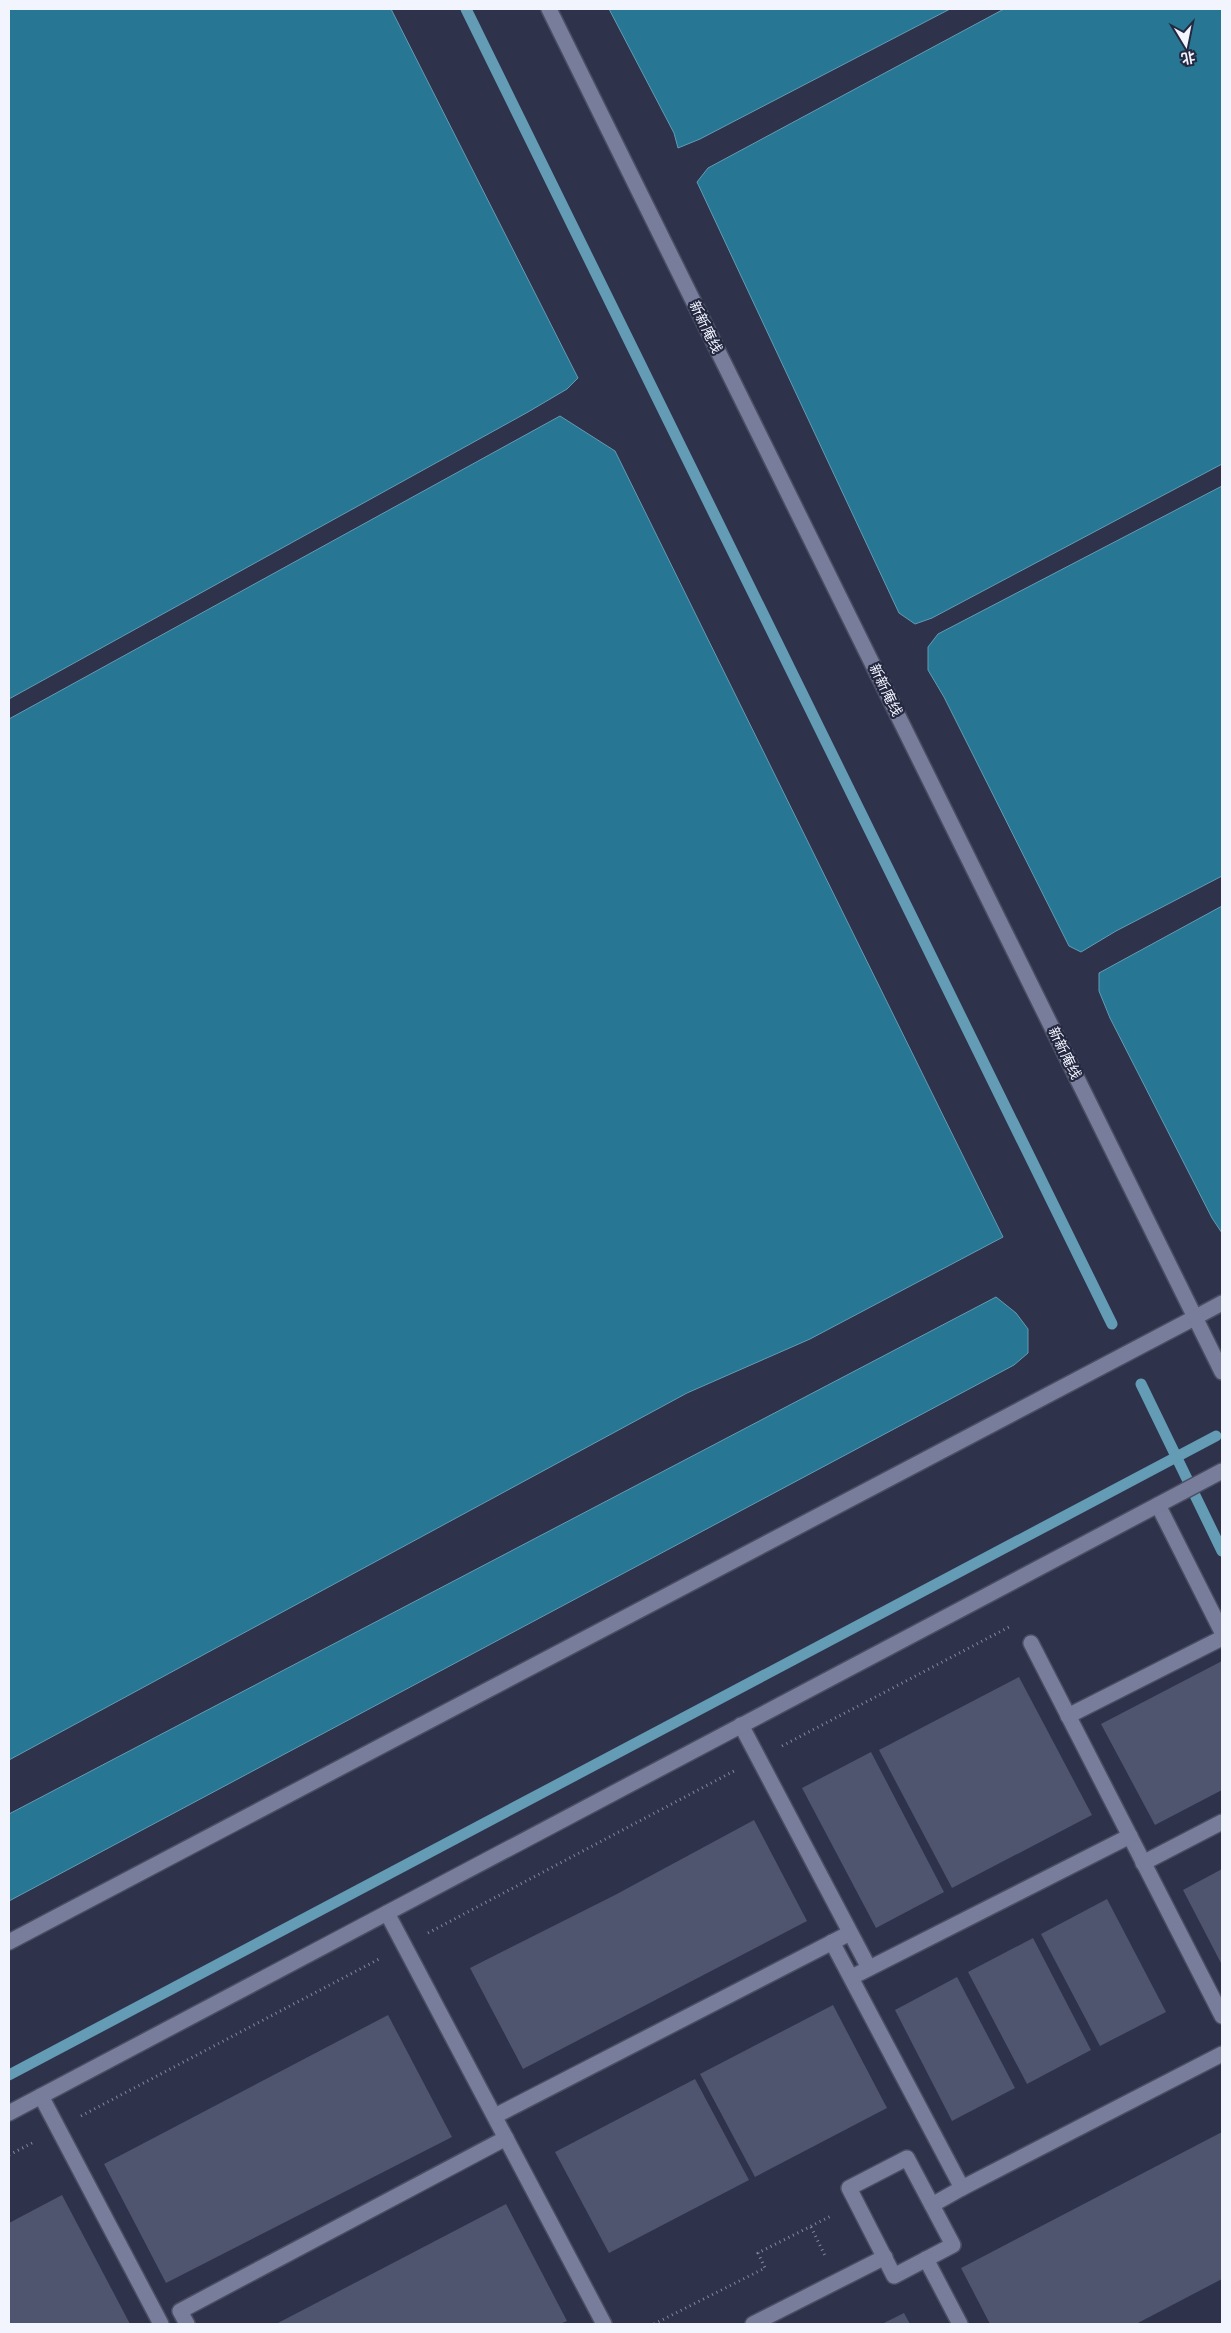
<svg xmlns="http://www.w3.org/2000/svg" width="1231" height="2333" font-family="Ubuntu,'Noto Sans SC',sans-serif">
<rect width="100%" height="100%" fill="#2e324b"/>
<g fill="#267694" stroke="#639cb4">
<path d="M9 9H391L578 378 567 389 528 412 9 699Z"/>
<path d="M609 9H950L700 139 678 148 674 133Z"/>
<path d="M1004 9H1222V464L932 618 915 624 899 613 697 182 708 168Z"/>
<path d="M560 416 615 451 1003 1237 810 1339 687 1393 9 1760V719Z"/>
<path d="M1222 486V876L1116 931 1081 952 1069 946 944 697 928 670V647L938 634Z"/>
<path d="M1222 906V1233L1212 1218 1110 1018 1099 991V973Z"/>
<path d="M996 1297 1016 1313 1028 1329V1353L1014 1365 9 1901V1814Z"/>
</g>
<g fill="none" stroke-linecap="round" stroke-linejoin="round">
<g stroke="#639cb4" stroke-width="11">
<path d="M466 9 1112 1324"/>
<path d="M1141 1384 1222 1551"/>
<path d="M9 2075 1216 1436"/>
</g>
</g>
<g fill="#4f546f">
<path d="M1222 1661V1790L1155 1825 1101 1724Z"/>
<path d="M1019 1677 1092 1815 952 1888 879 1750Z"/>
<path d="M871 1752 944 1892 876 1928 802 1788Z"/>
<path d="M754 1820 807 1921 523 2069 470 1968 615 1895Z"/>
<path d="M1222 1869V1965L1183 1890Z"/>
<path d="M1107 1899 1166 2012 1100 2046 1041 1934Z"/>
<path d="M1033 1938 1091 2050 1027 2084 968 1972Z"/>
<path d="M957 1977 1015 2088 952 2121 895 2010Z"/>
<path d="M833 2005 887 2108 755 2177 700 2074Z"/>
<path d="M388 2015 452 2137 166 2283 104 2164Z"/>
<path d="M695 2079 749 2180 609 2253 555 2152Z"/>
<path d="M1222 2132V2279L1136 2324H990L961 2268Z"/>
<path d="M62 2195 130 2324H9V2223Z"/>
<path d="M506 2204 567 2321 560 2324H276Z"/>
<path d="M904 2313 910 2324H882Z"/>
</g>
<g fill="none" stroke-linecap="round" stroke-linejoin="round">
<defs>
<g id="minor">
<path d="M1158 1505 1222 1632"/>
<path d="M1031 1643 1222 2016"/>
<path d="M1068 1716 1222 1638"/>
<path d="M741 1725 869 1968"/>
<path d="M1143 1863 1222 1822"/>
<path d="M387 1913 604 2324"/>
<path d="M9 1942 1196 1317"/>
<path d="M832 1942 962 2188 1222 2054"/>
<path d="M852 1977 1130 1836"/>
<path d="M41 2096 161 2324"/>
<path d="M9 2113 1222 1471"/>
<path d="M495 2116 850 1933"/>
<path d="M907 2158 953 2245 894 2276 849 2188Z"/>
<path d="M932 2205 962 2188"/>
<path d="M926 2259 960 2324"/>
<path d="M187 2324 180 2311 506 2138"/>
<path d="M753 2324 885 2257"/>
</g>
<g id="tertiary">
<path d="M549 9 1222 1372"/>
<path d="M1196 1317 1222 1303"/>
</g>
</defs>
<use href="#minor" stroke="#4b4e62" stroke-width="18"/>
<use href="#tertiary" stroke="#4b4e62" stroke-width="18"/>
<g stroke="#86899b" stroke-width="3" stroke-dasharray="1 4" stroke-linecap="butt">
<path d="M782 1746 1009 1627"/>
<path d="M428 1933 734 1771"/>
<path d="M81 2116 381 1958"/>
<path d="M9 2155 34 2142"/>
<path d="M811 2227 826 2258"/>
<path d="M654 2324 765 2268 758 2253 833 2215"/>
</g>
<use href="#minor" stroke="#777d9a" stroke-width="15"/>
<use href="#tertiary" stroke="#777d9a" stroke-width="15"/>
</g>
<g text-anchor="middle" stroke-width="4.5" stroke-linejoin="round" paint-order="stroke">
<g font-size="14" fill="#f2f4fe" stroke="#242840">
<text transform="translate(706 327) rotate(64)" y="5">新新庵线</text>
<text transform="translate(886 690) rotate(64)" y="5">新新庵线</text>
<text transform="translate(1065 1053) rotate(64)" y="5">新新庵线</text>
</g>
</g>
<rect width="1231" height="2333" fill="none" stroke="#f2f4fe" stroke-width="20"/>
<g transform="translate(1186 45) rotate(170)" stroke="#242840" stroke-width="4" paint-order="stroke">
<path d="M0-4L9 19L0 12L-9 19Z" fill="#f2f4fe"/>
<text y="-8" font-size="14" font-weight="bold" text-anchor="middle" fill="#f2f4fe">北</text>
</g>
</svg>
